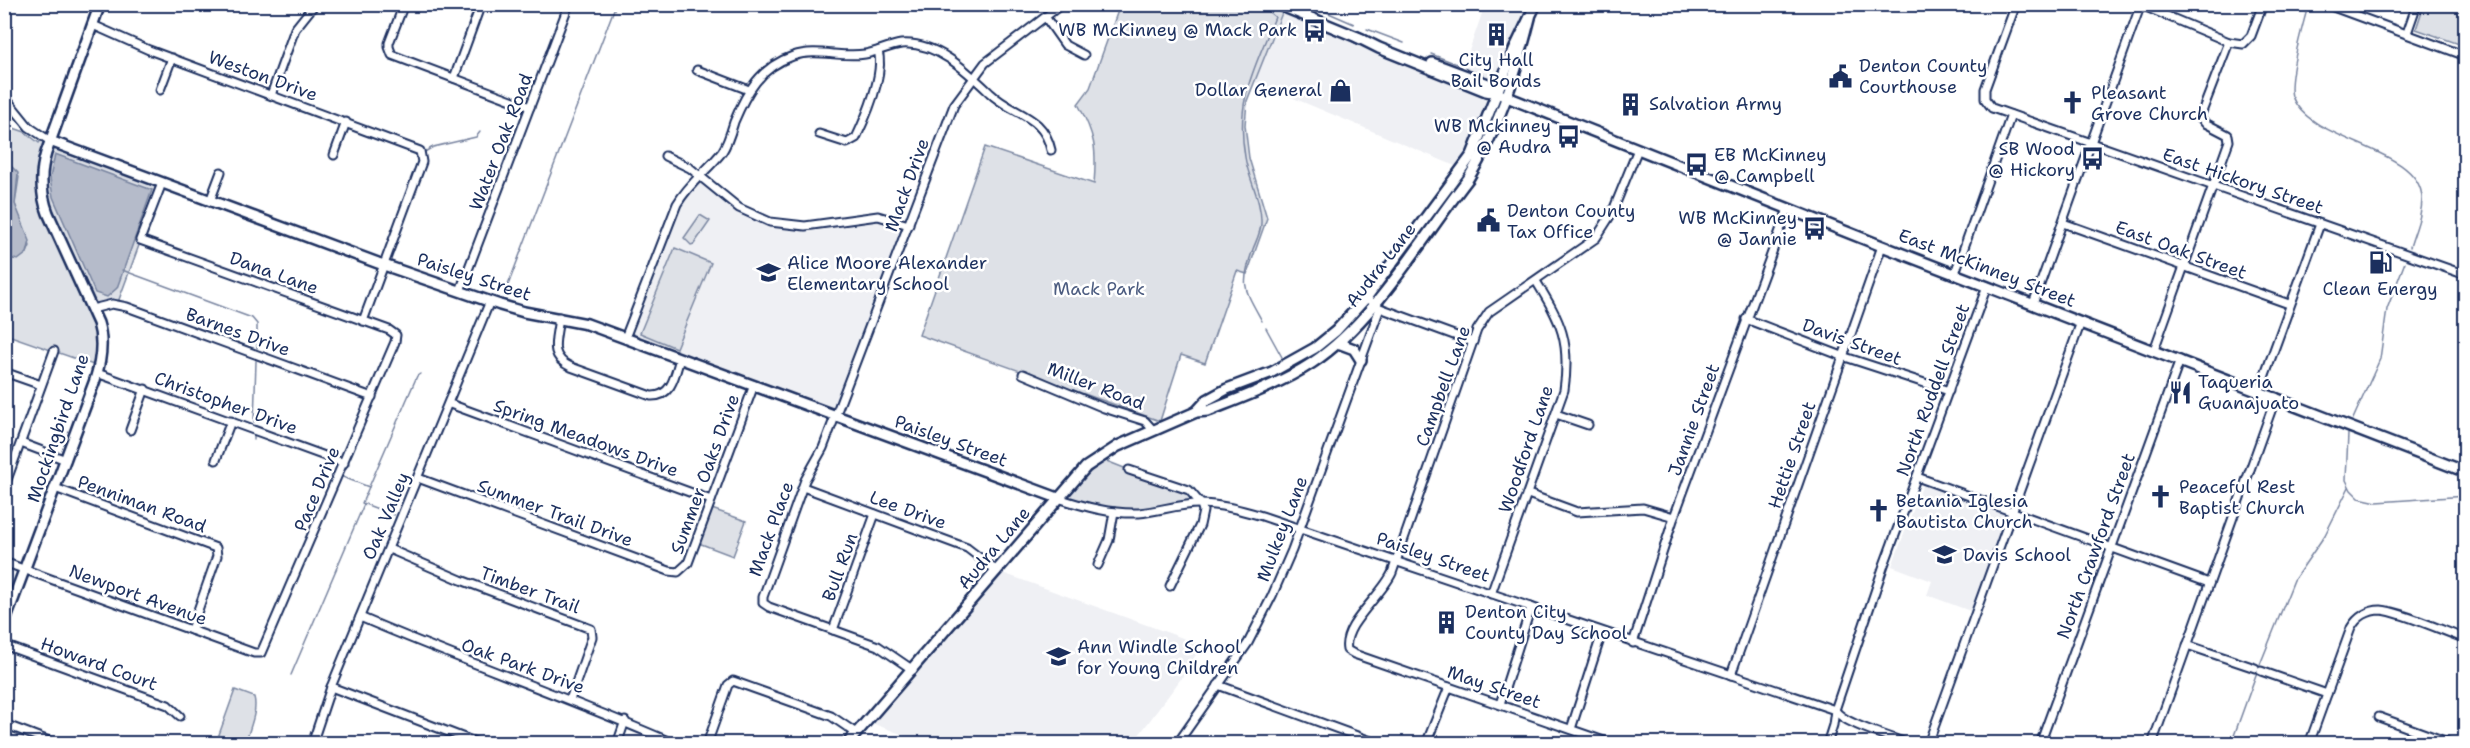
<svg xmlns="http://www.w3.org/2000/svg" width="2470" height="748" font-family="'Shantell Sans',sans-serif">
<rect width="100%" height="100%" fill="#fff"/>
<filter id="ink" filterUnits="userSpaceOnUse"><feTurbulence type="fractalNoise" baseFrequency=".0167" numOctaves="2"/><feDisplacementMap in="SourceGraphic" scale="12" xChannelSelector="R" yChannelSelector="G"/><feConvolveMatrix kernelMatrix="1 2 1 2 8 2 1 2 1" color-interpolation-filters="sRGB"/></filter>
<g filter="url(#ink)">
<g fill="#eff0f4">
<path d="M1275 5 1461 74 1485 5H1536L1525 43 1472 173 1255 82 1282 13Z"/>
<path d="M699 175 739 208 789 225 873 216 909 225 835 415 625 338 671 215Z"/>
<path d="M1923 484 2008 515 1973 612 1927 595 1932 581 1892 566Z"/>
<path d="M997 571 1202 645 1183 676 1133 743H925L866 721Z"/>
</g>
<g fill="#dee1e7" stroke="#7c88a2" stroke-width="1.5">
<path d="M1120 5H1275L1282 13 1247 101 1245 125 1249 158 1267 218 1247 274 1237 271 1205 363 1181 355 1160 421 919 335 985 147 1094 184C1097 149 1095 135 1078 104L1090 88Z"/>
<path d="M2424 5H2465V46L2416 29Z"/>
<path d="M5 125 25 132 39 143 43 137 162 183 117 305 92 309 99 327V367L5 334 4 254 6 255 27 253 30 246 15 204 19 177 7 165 5 166Z"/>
<path d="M700 215 710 221 694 244 691 245 684 238Z"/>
<path d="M675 248 711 263 676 348 640 333Z"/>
<path d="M1104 460 1162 483 1189 490 1201 504 1140 513 1114 512 1064 500 1088 474Z"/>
<path d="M709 508 746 521 733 556 696 542Z"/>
<path d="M235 690 254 697C258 712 249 728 246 743H216Z"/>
</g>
<g fill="#b5bbca" stroke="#77839f" stroke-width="1.5">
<path d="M55 154 152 190 117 288 107 297 95 293 53 197 50 178Z"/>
<path d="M4 166 12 167 18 173 15 204 30 241 27 253 18 260 8 258 5 254Z"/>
</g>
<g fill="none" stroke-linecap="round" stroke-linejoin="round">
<g stroke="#77839f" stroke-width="1.5">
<path d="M1308 4 1354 24"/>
<path d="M2308 6C2303 24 2287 80 2292 96 2308 143 2420 146 2422 198 2422 216 2415 230 2410 247"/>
<path d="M1367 29 1404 43"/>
<path d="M1431 54 1462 66"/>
<path d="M423 153 433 147 476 137 480 132"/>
<path d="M122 270 252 318 257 324V348"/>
<path d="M505 293 616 4"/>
<path d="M1262 321C1244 288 1240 286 1253 249 1256 241 1261 232 1261 223 1262 201 1248 178 1245 157 1235 98 1255 69 1275 17L1265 9"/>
<path d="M1266 328 1283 359"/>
<path d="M2353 419 2380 359 2387 309 2405 262"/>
<path d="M254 422 256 361"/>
<path d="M2348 434 2346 480 2351 490 2359 498 2377 502 2466 496"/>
<path d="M254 436V440"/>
<path d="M340 476 369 487"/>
<path d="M394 515 362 503 417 376 420 374"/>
<path d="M2259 667 2294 580 2325 535 2349 487"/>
<path d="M291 675 364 504"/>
<path d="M2231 744 2257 672"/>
</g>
<defs>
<g id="street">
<path d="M404 4 389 43V47L392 55 530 107"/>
<path d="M2016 4 1985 89V99L1992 108 2466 275"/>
<path d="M2325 4 2466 56"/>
<path d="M2141 5 2229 42 2243 44 2251 36 2263 4"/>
<path d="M1046 18 1065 45 1084 55"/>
<path d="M93 25 149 50 420 151 422 162 363 321"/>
<path d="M2407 33 2417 4"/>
<path d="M697 70 749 90"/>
<path d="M454 78 481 4"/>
<path d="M160 90 172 58"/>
<path d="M271 95 295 29 315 4"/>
<path d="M4 96 29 127 50 141"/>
<path d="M819 134 847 143 856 138C866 117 885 73 878 51"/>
<path d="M334 155 346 122"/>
<path d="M665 156 690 168 739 208 770 222 805 226 878 216 909 225"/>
<path d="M210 201 221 172"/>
<path d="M2063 223 2289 304"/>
<path d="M1955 273 2011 115"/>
<path d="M460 291 569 4"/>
<path d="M1366 298 1380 308 1473 342"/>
<path d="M2033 304 2141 4"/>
<path d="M92 309 112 304 127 307 372 397"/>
<path d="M559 317C557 339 547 356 571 367L651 396C672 397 675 375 680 358"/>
<path d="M1746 319 1842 356 1949 391"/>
<path d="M625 338 677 204C689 183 708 170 722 152 728 143 731 132 734 122 746 93 760 67 793 56 817 48 841 58 865 54 877 52 888 46 901 44 936 41 967 71 990 93 1014 116 1043 114 1051 150"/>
<path d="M2154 350 2229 141 2228 135 2205 123 2200 117 2229 42"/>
<path d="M4 372 41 385"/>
<path d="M97 373 344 463"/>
<path d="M1023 374 1104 408 1145 421 1154 431"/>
<path d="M2259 391 2320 224"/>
<path d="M450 404 711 500"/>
<path d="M1556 414 1588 425"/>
<path d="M130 430 145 389"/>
<path d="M21 443 66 460"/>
<path d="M216 460 231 421"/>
<path d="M1129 470 1189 490 1201 504 1203 511 1200 525 1170 586"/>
<path d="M1917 477 2209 583"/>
<path d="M418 478 669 571 678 572 688 563 754 385"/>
<path d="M803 487 967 548 997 571"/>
<path d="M4 488 54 351"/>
<path d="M55 488 216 548 217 556 191 630"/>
<path d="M1528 494 1577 512 1643 508 1674 517"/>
<path d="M1058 498C1085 507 1111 514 1139 513 1159 511 1179 504 1199 504 1220 504 1241 510 1262 516L1835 710C1843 724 1892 737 1908 744"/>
<path d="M389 549 461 580 591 629 592 637 570 700"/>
<path d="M4 562 254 653H261L395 342 396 335 389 330 140 240 162 183"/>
<path d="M1098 565 1109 540 1114 512"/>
<path d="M1491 594 1564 390C1571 341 1561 322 1536 281"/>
<path d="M360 617C464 662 571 698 675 744"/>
<path d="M833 630 875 514"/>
<path d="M1633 643 1674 517 1788 209"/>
<path d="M4 645 168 705 180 716"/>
<path d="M2187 645 2255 668"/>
<path d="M913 670 878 646 769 607 763 603V597L805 480 823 448 954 105 985 63 1062 4"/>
<path d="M2261 671 2327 694"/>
<path d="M1731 675 1882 246"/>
<path d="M1218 685 1379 744"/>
<path d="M331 687 480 744"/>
<path d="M1500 704 1531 607"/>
<path d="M2379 717 2453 744"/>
<path d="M4 724 57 744"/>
<path d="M1571 729 1602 633"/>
<path d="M1604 741 1354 654 1347 650C1342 625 1381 597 1392 573L1477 330 1489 312 1596 238 1612 213 1638 149"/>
<path d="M312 744 331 687 490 301"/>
<path d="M617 744 625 721"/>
<path d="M707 744 728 685 733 681 831 716 856 733"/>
<path d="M1177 744 1248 643 1272 596 1292 550 1380 308"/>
<path d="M1426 744 1449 687"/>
<path d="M1827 744 1833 725 1835 710 1884 565 1987 286"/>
<path d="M1928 744 2081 322"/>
<path d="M2040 744 2180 360"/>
<path d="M2152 744 2276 397"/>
<path d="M2309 744 2351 628C2357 617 2368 610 2381 610 2399 611 2446 632 2466 639"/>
</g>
<g id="secondary">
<path d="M1277 4 1362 39"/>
<path d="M1357 37 1379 48 1486 91 1497 93 1882 246 2466 472"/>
<path d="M1432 63 1488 84 1497 93"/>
<path d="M50 141 378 263 500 305 524 312 587 324 1058 498"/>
<path d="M1338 343 1354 349 1361 360"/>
<path d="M1196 412 1207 400 1227 389 1272 372 1315 348 1336 331 1366 298 1472 155 1514 50 1536 4"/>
<path d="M4 624 95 380C101 361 104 342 98 323L48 213C40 192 40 173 46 153L100 4"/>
<path d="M847 744 1086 467 1118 446 1196 412 1208 411C1243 397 1280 384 1312 363 1374 322 1422 238 1468 179 1498 130 1516 74 1530 18"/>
</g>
</defs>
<use href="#street" stroke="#1b2f5e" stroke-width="11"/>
<use href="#secondary" stroke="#1b2f5e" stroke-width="14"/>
<use href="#street" stroke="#fff" stroke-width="7"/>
<use href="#secondary" stroke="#fff" stroke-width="9"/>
</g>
</g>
<defs>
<symbol id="bus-bare" viewBox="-9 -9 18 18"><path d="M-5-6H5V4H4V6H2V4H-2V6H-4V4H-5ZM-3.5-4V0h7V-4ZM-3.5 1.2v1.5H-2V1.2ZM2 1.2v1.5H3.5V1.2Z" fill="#1b2f5e" stroke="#fff" stroke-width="2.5" paint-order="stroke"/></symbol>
<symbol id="building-bare" viewBox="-9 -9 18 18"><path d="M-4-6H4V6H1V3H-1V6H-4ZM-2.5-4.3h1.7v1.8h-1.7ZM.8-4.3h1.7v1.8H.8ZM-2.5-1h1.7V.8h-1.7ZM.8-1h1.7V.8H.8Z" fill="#1b2f5e" stroke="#fff" stroke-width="2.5" paint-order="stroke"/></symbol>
<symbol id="civic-bare" viewBox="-9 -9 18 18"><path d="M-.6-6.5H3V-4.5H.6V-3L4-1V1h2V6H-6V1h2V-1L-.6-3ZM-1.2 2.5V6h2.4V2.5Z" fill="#1b2f5e" stroke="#fff" stroke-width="2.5" paint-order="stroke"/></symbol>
<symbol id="shop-bare" viewBox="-9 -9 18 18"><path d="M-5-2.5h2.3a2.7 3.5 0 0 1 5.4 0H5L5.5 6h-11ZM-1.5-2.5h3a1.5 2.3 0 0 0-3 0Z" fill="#1b2f5e" stroke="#fff" stroke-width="2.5" paint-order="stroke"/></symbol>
<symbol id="church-bare" viewBox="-9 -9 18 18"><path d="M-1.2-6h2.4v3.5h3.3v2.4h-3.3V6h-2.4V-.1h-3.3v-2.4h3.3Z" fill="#1b2f5e" stroke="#fff" stroke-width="2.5" paint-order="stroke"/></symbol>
<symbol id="fuel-bare" viewBox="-9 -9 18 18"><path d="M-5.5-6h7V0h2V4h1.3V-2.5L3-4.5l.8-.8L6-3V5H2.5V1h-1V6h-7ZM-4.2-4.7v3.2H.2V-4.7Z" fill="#1b2f5e" stroke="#fff" stroke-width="2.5" paint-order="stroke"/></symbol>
<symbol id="school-bare" viewBox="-9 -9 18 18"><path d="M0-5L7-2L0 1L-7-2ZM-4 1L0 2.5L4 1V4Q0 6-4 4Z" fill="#1b2f5e" stroke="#fff" stroke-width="2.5" paint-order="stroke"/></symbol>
<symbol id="restaurant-bare" viewBox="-9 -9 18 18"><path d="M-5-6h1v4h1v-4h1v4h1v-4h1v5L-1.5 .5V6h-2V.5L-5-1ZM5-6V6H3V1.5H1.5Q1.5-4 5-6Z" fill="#1b2f5e" stroke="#fff" stroke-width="2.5" paint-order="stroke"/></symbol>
</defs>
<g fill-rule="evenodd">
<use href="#bus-bare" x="1298" y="14" width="33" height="33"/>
<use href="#building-bare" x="1480" y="18" width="33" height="33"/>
<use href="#civic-bare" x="1824" y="60" width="33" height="33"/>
<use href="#shop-bare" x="1324" y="74" width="33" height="33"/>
<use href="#church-bare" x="2056" y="86" width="33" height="33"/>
<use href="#building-bare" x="1614" y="88" width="33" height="33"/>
<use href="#bus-bare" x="1552" y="120" width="33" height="33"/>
<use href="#bus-bare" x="2076" y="142" width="33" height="33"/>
<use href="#bus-bare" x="1680" y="148" width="33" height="33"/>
<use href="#civic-bare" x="1472" y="204" width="33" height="33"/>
<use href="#bus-bare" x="1798" y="212" width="33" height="33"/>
<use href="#fuel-bare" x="2364" y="246" width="33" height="33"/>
<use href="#school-bare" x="752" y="256" width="33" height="33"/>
<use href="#restaurant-bare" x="2164" y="376" width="33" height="33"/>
<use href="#church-bare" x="2144" y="480" width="33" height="33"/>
<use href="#church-bare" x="1862" y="494" width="33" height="33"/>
<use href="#school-bare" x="1928" y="538" width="33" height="33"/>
<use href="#building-bare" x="1430" y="606" width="33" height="33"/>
<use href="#school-bare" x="1042" y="640" width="33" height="33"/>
</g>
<g text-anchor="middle" stroke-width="5" stroke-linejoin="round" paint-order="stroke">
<g font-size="18" fill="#1b2f5e" stroke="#fff" text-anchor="start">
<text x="1297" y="36" text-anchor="end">WB McKinney @ Mack Park</text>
<text x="1496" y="66" text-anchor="middle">City Hall<tspan x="1496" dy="21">Bail Bonds</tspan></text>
<text x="1859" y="72">Denton County<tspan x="1859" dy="21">Courthouse</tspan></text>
<text x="1322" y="96" text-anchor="end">Dollar General</text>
<text x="2091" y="99">Pleasant<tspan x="2091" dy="21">Grove Church</tspan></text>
<text x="1649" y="110">Salvation Army</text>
<text x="1551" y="132" text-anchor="end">WB Mckinney<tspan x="1551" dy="21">@ Audra</tspan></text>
<text x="2075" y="155" text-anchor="end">SB Wood<tspan x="2075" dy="21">@ Hickory</tspan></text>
<text x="1714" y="161">EB McKinney<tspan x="1714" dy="21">@ Campbell</tspan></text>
<text x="1507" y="217">Denton County<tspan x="1507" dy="21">Tax Office</tspan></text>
<text x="1797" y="224" text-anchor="end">WB McKinney<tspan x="1797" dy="21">@ Jannie</tspan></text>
<text x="787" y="269">Alice Moore Alexander<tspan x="787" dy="21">Elementary School</tspan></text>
<text x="2380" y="295" text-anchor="middle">Clean Energy</text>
<text x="2198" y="388">Taqueria<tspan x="2198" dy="21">Guanajuato</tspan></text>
<text x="2179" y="493">Peaceful Rest<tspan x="2179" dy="21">Baptist Church</tspan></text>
<text x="1896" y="507">Betania Iglesia<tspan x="1896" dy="21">Bautista Church</tspan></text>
<text x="1963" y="561">Davis School</text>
<text x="1465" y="618">Denton City<tspan x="1465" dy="21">County Day School</tspan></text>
<text x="1077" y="653">Ann Windle School<tspan x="1077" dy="21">for Young Children</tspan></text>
</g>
<g font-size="18" fill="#1b2f5e" stroke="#fff">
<text transform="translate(263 76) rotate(20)" y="6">Weston Drive</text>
<text transform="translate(501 142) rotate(-69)" y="6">Water Oak Road</text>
<text transform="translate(2243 181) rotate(19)" y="6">East Hickory Street</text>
<text transform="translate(907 185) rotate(-70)" y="6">Mack Drive</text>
<text transform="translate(2181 250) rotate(20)" y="6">East Oak Street</text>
<text transform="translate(1381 265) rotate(-52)" y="6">Audra Lane</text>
<text transform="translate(1987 268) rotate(21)" y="6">East McKinney Street</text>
<text transform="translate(274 273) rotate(20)" y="6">Dana Lane</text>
<text transform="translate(474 277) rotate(18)" y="6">Paisley Street</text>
<text transform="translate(238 332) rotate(20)" y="6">Barnes Drive</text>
<text transform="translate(1852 342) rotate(20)" y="6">Davis Street</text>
<text transform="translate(1096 386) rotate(21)" y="6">Miller Road</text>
<text transform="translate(1443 386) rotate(-70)" y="6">Campbell Lane</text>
<text transform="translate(1933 390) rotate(-70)" y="6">North Ruddell Street</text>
<text transform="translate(226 403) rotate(20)" y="6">Christopher Drive</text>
<text transform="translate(1694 420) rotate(-70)" y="6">Jannie Street</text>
<text transform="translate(58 428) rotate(-71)" y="6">Mockingbird Lane</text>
<text transform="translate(586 438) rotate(20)" y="6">Spring Meadows Drive</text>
<text transform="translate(951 441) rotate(20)" y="6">Paisley Street</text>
<text transform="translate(1526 449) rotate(-71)" y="6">Woodford Lane</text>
<text transform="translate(1792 455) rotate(-71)" y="6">Hettie Street</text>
<text transform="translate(705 474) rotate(-70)" y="6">Summer Oaks Drive</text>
<text transform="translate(317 489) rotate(-67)" y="6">Pace Drive</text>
<text transform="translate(142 504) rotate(20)" y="6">Penniman Road</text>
<text transform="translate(908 510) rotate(20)" y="6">Lee Drive</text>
<text transform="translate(555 513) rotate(20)" y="6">Summer Trail Drive</text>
<text transform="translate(386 516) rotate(-67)" y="6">Oak Valley</text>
<text transform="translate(771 529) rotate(-70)" y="6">Mack Place</text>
<text transform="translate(1282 529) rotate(-69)" y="6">Mulkey Lane</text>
<text transform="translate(2096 546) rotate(-70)" y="6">North Crawford Street</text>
<text transform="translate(994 548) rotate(-50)" y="6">Audra Lane</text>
<text transform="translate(1433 557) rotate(19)" y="6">Paisley Street</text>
<text transform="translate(840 567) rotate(-70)" y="6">Bull Run</text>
<text transform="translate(530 590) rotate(20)" y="6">Timber Trail</text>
<text transform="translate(138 595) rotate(20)" y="6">Newport Avenue</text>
<text transform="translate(99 664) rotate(20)" y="6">Howard Court</text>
<text transform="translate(523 666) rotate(20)" y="6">Oak Park Drive</text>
<text transform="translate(1494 687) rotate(19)" y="6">May Street</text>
</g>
<g font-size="18" fill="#4c5c80" stroke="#fff">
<text x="1099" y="295">Mack Park</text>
</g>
</g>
<rect width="2470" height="748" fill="none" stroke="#fff" stroke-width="24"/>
<rect x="12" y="12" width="2446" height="724" fill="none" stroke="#1b2f5e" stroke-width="2" filter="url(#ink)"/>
</svg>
